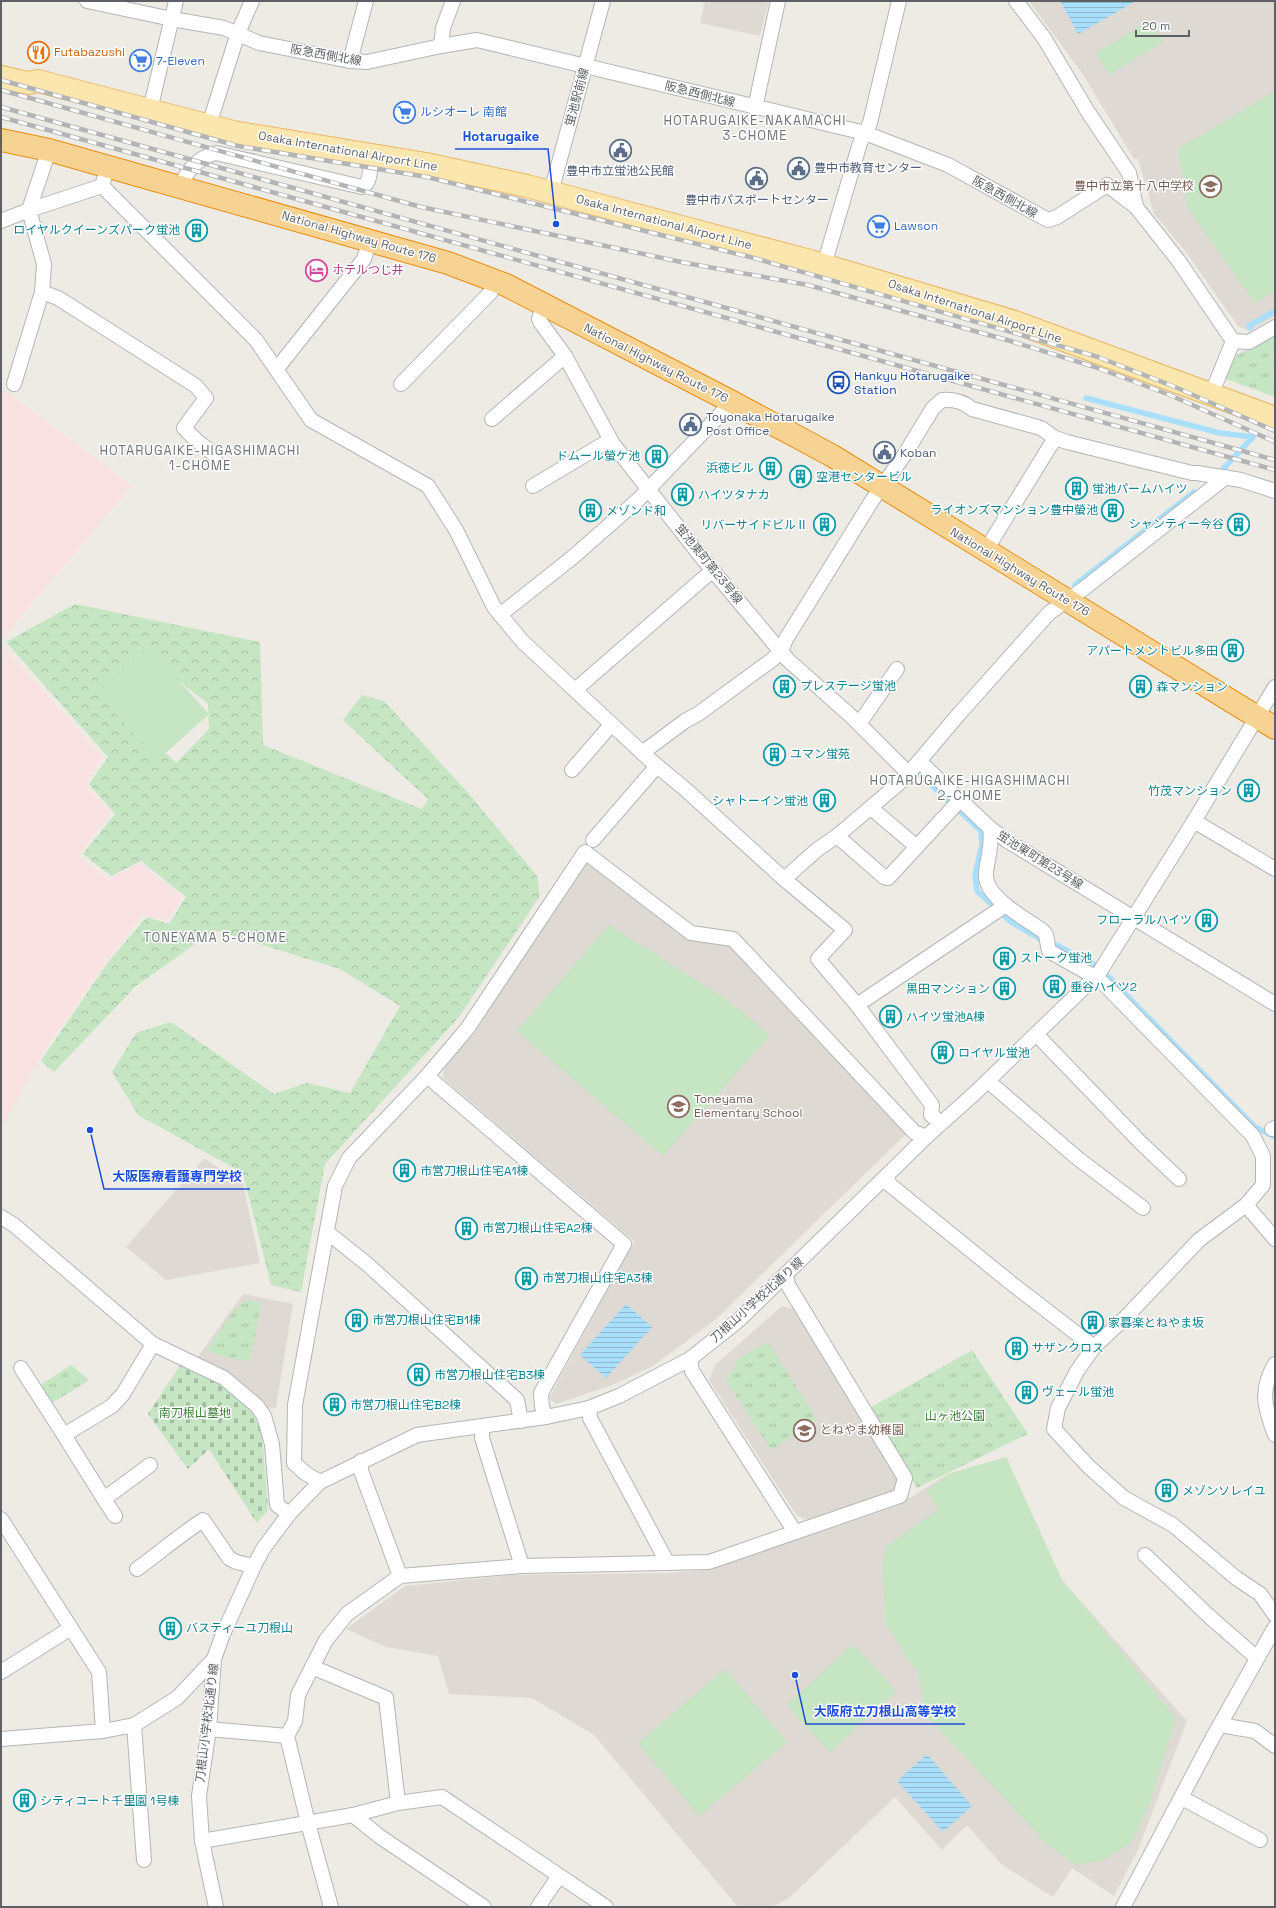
<svg xmlns="http://www.w3.org/2000/svg" width="1276" height="1908" font-family="'Space Grotesk','Noto Sans JP',sans-serif">
<defs>
<pattern id="forest-crowns" width="20" height="18" patternUnits="userSpaceOnUse"><rect width="20" height="18" fill="#c6e5c3"/><path d="M2 6a3 3 0 1 1 6 0M12 15a3 3 0 1 1 6 0" fill="none" stroke="#a4bda2"/></pattern>
<pattern id="cemetery-stones" width="16" height="16" patternUnits="userSpaceOnUse"><rect width="16" height="16" fill="#c6e5c3"/><path d="M2 7V4a2 2 0 0 1 4 0v3zM10 15v-3a2 2 0 0 1 4 0v3z" fill="#a4bda2"/></pattern>
<pattern id="park-tufts" width="24" height="20" patternUnits="userSpaceOnUse"><rect width="24" height="20" fill="#c6e5c3"/><path d="M3 7l-1-3M5 7V3M7 7l1-3M15 17l-1-3M17 17v-4M19 17l1-3" fill="none" stroke="#a4bda2"/></pattern>
<pattern id="water-rules" width="6" height="5" patternUnits="userSpaceOnUse"><rect width="6" height="5" fill="#a9dffb"/><path d="M0 2.5h6" fill="none" stroke="#8db8cf"/></pattern>
</defs>
<rect width="100%" height="100%" fill="#eeebe5"/>
<g fill="#dedad3">
<path d="M705 1H769L760 36 700 23Z"/>
<path d="M1029 1H1275V316L1250 331 1238 326 1186 252 1154 214 1138 159H1134L1082 73Z"/>
<path d="M586 863 689 939 728 945 907 1133 715 1320 653 1366 615 1384 556 1404 549 1398 634 1241 443 1078 444 1066 472 1036Z"/>
<path d="M204 1158 243 1184 260 1263 166 1280 126 1247Z"/>
<path d="M243 1294 293 1304 276 1408 267 1409 258 1397 229 1373 197 1358Z"/>
<path d="M782 1306 794 1309 898 1479 896 1490 809 1520 797 1516 709 1380 715 1365Z"/>
<path d="M1006 1457 1062 1580 1187 1721 1138 1850 1114 1896 1072 1868 1053 1897 1001 1864 967 1825 942 1850 895 1797 789 1898 772 1907H738L594 1735 532 1698 449 1694 438 1656 386 1647 346 1629 405 1586 512 1575 668 1573 708 1570 897 1506 948 1474Z"/>
</g>
<g fill="#fae2e3">
<path d="M3 389 132 486 1 640V394Z"/>
<path d="M1 645 103 757 85 784 110 813 78 856 109 879 140 863 182 897 168 920 143 914 107 960 38 1060 1 1129Z"/>
</g>
<path fill="url(#forest-crowns)" fill-rule="evenodd" d="M75 604 260 642 263 745 422 809 428 799 343 720 362 695 384 701 469 794 537 876 540 896 459 1017 325 1164 301 1292 271 1285 243 1173 138 1115 112 1072 136 1033 171 1022 274 1094 307 1083 350 1093 400 1006 340 969 215 930 136 986 54 1072 41 1061 109 961 147 917 169 924 186 897 141 861 111 876 83 854 115 814 89 784 108 757 6 642ZM155 662 208 704 209 729 176 763 110 699Z"/>
<path fill="url(#cemetery-stones)" d="M181 1364 224 1385 249 1404 262 1433 268 1510 257 1523 209 1449 188 1469 148 1414Z"/>
<g fill="url(#park-tufts)">
<path d="M1275 334V397L1226 379 1235 356Z"/>
<path d="M244 1300 261 1302 250 1361 228 1358 207 1350 236 1307 238 1309Z"/>
<path d="M768 1342 817 1420 771 1450 726 1380 741 1357Z"/>
<path d="M972 1350 1028 1434 917 1488 868 1409Z"/>
<path d="M71 1365 89 1380 51 1404 39 1386Z"/>
</g>
<g fill="#c6e5c3">
<path d="M1150 20 1163 42 1109 75 1096 53Z"/>
<path d="M1275 91V291L1255 303 1187 207 1178 149Z"/>
<path d="M148 647 209 714 158 760 97 693Z"/>
<path d="M609 925 724 998 770 1035 663 1156 517 1031Z"/>
<path d="M1006 1457 1062 1580 1176 1718 1149 1805 1131 1843 1103 1860 1076 1865 1048 1845 925 1714 919 1676 885 1622 883 1568 885 1547 939 1509 927 1492 948 1474Z"/>
<path d="M853 1644 896 1691 830 1752 787 1705Z"/>
<path d="M725 1669 787 1742 699 1816 638 1743Z"/>
</g>
<g fill="url(#water-rules)">
<path d="M1060 1H1136L1078 34Z"/>
<path d="M626 1304 652 1327 606 1378 580 1355Z"/>
<path d="M927 1754 972 1806 943 1832 897 1781Z"/>
</g>
<g fill="none" stroke-linecap="round" stroke-linejoin="round">
<g stroke="#a9dffb" stroke-width="5.5">
<path d="M1250 328 1249 326 1275 311"/>
<path d="M1086 398 1220 433 1253 437"/>
<path d="M1222 470 1253 437"/>
<path d="M1075 585 1194 492"/>
<path d="M918 773 981 831 982 844 975 875 977 891 1011 922 1040 939"/>
<path d="M1054 944 1094 964"/>
<path d="M1106 974 1248 1120 1255 1127 1275 1137"/>
</g>
<defs>
<g id="street">
<path d="M87 1 172 19 224 28 259 43 350 61 367 62 441 46 477 40 865 133 948 165 1048 220 1057 217 1107 185 1136 207 1178 260 1233 341 1211 395"/>
<path d="M1016 1 1044 38 1088 112 1129 173 1136 207"/>
<path d="M441 46 443 28 453 1"/>
<path d="M350 61 366 1"/>
<path d="M755 108 778 1"/>
<path d="M150 110 176 1"/>
<path d="M209 125 238 33 252 1"/>
<path d="M102 186 256 340 311 420 428 486 456 530 494 607 522 641 649 759 685 789 784 879 845 930 818 959 857 1005 932 1105 931 1115 941 1123"/>
<path d="M180 187C186 172 198 157 216 153L362 187C372 183 370 164 371 155"/>
<path d="M551 192 603 1"/>
<path d="M1 221 29 210 102 186 104 179"/>
<path d="M824 265 860 143 870 123 899 1"/>
<path d="M42 292 58 298 196 386 206 398 184 428 197 441 215 455"/>
<path d="M543 304 539 319 541 323 565 356 613 444 703 559 788 660 852 717 909 774"/>
<path d="M1233 341 1249 342 1275 327"/>
<path d="M279 366 364 259 370 240"/>
<path d="M14 384 42 292 44 264 29 210 49 150"/>
<path d="M401 384 490 293 497 282"/>
<path d="M492 419 565 356"/>
<path d="M533 486 610 440"/>
<path d="M986 550 1055 438"/>
<path d="M500 615 573 557 639 499 732 402"/>
<path d="M575 690 713 570"/>
<path d="M859 724 897 669"/>
<path d="M642 753 685 721 698 714 773 659 781 651 786 639 873 499 905 454 933 408 942 400C953 399 964 402 972 409L1041 428 1055 438 1067 442 1192 473H1197L1241 480 1275 491"/>
<path d="M919 761 990 828 1006 840 1275 1004"/>
<path d="M572 770 611 725"/>
<path d="M871 808 917 847"/>
<path d="M1194 821 1275 869"/>
<path d="M990 828C993 844 987 859 986 874 984 897 1026 919 1043 931L1046 935 1049 951 1095 977 1104 984 1253 1136 1263 1156V1185L1246 1205 1199 1240 1127 1316 1094 1347 1077 1371 1058 1408 1054 1429 1088 1466 1124 1498 1173 1525 1236 1578 1260 1594 1275 1615"/>
<path d="M837 836 884 877 888 878 960 800"/>
<path d="M593 840 657 766"/>
<path d="M784 879 818 849 837 836 904 779 959 714 1049 613 1082 590 1226 477"/>
<path d="M857 1005 1006 905"/>
<path d="M1036 1034 1141 1143 1179 1179"/>
<path d="M427 1076 624 1244 541 1393 542 1407 546 1417"/>
<path d="M988 1081 1076 1157 1143 1208"/>
<path d="M1272 1129 1275 1128"/>
<path d="M887 1175 889 1184 1011 1283 1094 1347"/>
<path d="M1246 1205 1275 1239"/>
<path d="M1 1217 14 1225 153 1344 224 1378 257 1406 264 1416 272 1444 277 1505 289 1514"/>
<path d="M327 1232 367 1264 517 1400 521 1421"/>
<path d="M690 1359 692 1371 795 1532"/>
<path d="M1275 1364C1259 1391 1265 1408 1275 1435"/>
<path d="M21 1368 64 1435 112 1406 123 1394 153 1344"/>
<path d="M589 1408 590 1418 667 1562"/>
<path d="M482 1427V1438L522 1566"/>
<path d="M64 1435 104 1499 150 1465"/>
<path d="M361 1461V1471L400 1576"/>
<path d="M320 1482 305 1473 294 1463 295 1405 335 1186 349 1158 427 1076 467 1029 585 852 691 933 733 939 914 1132 926 1137"/>
<path d="M104 1499 115 1516"/>
<path d="M1 1519 99 1672 103 1731"/>
<path d="M1145 1555 1211 1618 1257 1658"/>
<path d="M137 1569C159 1553 180 1535 203 1520L229 1558 236 1562 254 1566"/>
<path d="M312 1667 386 1698 398 1803"/>
<path d="M1 1672 71 1628"/>
<path d="M134 1725 144 1860"/>
<path d="M1220 1725 1255 1731 1275 1746"/>
<path d="M209 1729 287 1736"/>
<path d="M1 1739 103 1731 134 1725 177 1698 214 1659"/>
<path d="M1182 1798 1260 1840"/>
<path d="M353 1815 379 1836 484 1907"/>
<path d="M202 1841 353 1815 398 1803 442 1797 606 1907"/>
<path d="M216 1907 202 1841 199 1796 209 1729 214 1659 223 1634 254 1566 263 1549 289 1514 320 1482 417 1435 546 1417 589 1408 619 1396 690 1359 739 1320 926 1137 975 1093 1099 973 1194 821 1275 687"/>
<path d="M331 1907 308 1823 287 1736 295 1721 298 1695 326 1640 347 1614 400 1576 522 1566 709 1562 900 1496 905 1478 788 1285 786 1275"/>
<path d="M538 1907 559 1876"/>
<path d="M1123 1907 1213 1737 1275 1627"/>
</g>
<path id="primary" d="M1 77 28 83 38 81 233 132 426 164 527 186 810 261 1015 322 1275 418"/>
<path id="highway" d="M1 140 49 150 448 263 506 285 732 402 831 455 1275 728"/>
</defs>
<use href="#street" stroke="#b2b6b9" stroke-width="16"/>
<use href="#primary" stroke="#eab662" stroke-width="24"/>
<use href="#highway" stroke="#e88c0c" stroke-width="24"/>
<use href="#street" stroke="#fff" stroke-width="14"/>
<use href="#primary" stroke="#fbe6ae" stroke-width="22"/>
<use href="#highway" stroke="#f7d393" stroke-width="22"/>
<defs>
<g id="rail">
<path d="M1 80 238 146 427 177 754 258 1098 357 1175 387 1275 431"/>
<path d="M1 90 421 207 686 263 808 285 1007 340 1095 367 1170 395 1275 442"/>
<path d="M1 107 1275 460"/>
<path d="M1 117 1275 470"/>
</g>
</defs>
<use href="#rail" stroke="#b3b4b5" stroke-width="4.5"/>
<use href="#rail" stroke="#fff" stroke-width="3" stroke-dasharray="9" stroke-linecap="butt"/>
</g>
<defs>
<symbol id="restaurant-ring" viewBox="-11 -11 22 22"><circle r="9.5" fill="#fff" stroke="#e8710a" stroke-width="1.5"/><path d="M-5-6h1v4h1v-4h1v4h1v-4h1v5L-1.5 .5V6h-2V.5L-5-1ZM5-6V6H3V1.5H1.5Q1.5-4 5-6Z" fill="#e8710a"/></symbol>
<symbol id="supermarket-ring" viewBox="-11 -11 22 22"><circle r="9.5" fill="#fff" stroke="#3f7fe0" stroke-width="1.5"/><path d="M-6-5.5h2.5l.6 2H6L4.5 2H-2.5L-4.4-4H-6ZM-1.5 3.2a1.3 1.3 0 1 0 .1 0ZM3 3.2a1.3 1.3 0 1 0 .1 0Z" fill="#3f7fe0"/></symbol>
<symbol id="civic-ring" viewBox="-11 -11 22 22"><circle r="9.5" fill="#fff" stroke="#5c6f8a" stroke-width="1.5"/><path d="M-.6-6.5H3V-4.5H.6V-3L4-1V1h2V6H-6V1h2V-1L-.6-3ZM-1.2 2.5V6h2.4V2.5Z" fill="#5c6f8a"/></symbol>
<symbol id="school-ring" viewBox="-11 -11 22 22"><circle r="9.5" fill="#fff" stroke="#8d6e63" stroke-width="1.5"/><path d="M0-5L7-2L0 1L-7-2ZM-4 1L0 2.5L4 1V4Q0 6-4 4Z" fill="#8d6e63"/></symbol>
<symbol id="building-ring" viewBox="-11 -11 22 22"><circle r="9.5" fill="#fff" stroke="#0f9aa8" stroke-width="1.5"/><path d="M-4-6H4V6H1V3H-1V6H-4ZM-2.5-4.3h1.7v1.8h-1.7ZM.8-4.3h1.7v1.8H.8ZM-2.5-1h1.7V.8h-1.7ZM.8-1h1.7V.8H.8Z" fill="#0f9aa8"/></symbol>
<symbol id="hotel-ring" viewBox="-11 -11 22 22"><circle r="9.5" fill="#fff" stroke="#d1479c" stroke-width="1.5"/><path d="M-6-4.5h1.5V1H6V5H4.5V3h-9V5H-6ZM-4 0a1.8 1.8 0 1 1 3.6 0ZM.5 0V-2.5h3Q6-2.5 6 0Z" fill="#d1479c"/></symbol>
<symbol id="bus-ring" viewBox="-11 -11 22 22"><circle r="9.5" fill="#fff" stroke="#1a4fb4" stroke-width="1.5"/><path d="M-5-6H5V4H4V6H2V4H-2V6H-4V4H-5ZM-3.5-4V0h7V-4ZM-3.5 1.2v1.5H-2V1.2ZM2 1.2v1.5H3.5V1.2Z" fill="#1a4fb4"/></symbol>
</defs>
<g fill-rule="evenodd">
<use href="#restaurant-ring" x="26" y="40" width="25" height="25"/>
<use href="#supermarket-ring" x="128" y="48" width="25" height="25"/>
<use href="#supermarket-ring" x="392" y="100" width="25" height="25"/>
<use href="#civic-ring" x="608" y="138" width="25" height="25"/>
<use href="#civic-ring" x="786" y="156" width="25" height="25"/>
<use href="#civic-ring" x="744" y="166" width="25" height="25"/>
<use href="#school-ring" x="1198" y="174" width="25" height="25"/>
<use href="#supermarket-ring" x="866" y="214" width="25" height="25"/>
<use href="#building-ring" x="184" y="218" width="25" height="25"/>
<use href="#hotel-ring" x="304" y="258" width="25" height="25"/>
<use href="#bus-ring" x="826" y="370" width="25" height="25"/>
<use href="#civic-ring" x="678" y="412" width="25" height="25"/>
<use href="#civic-ring" x="872" y="440" width="25" height="25"/>
<use href="#building-ring" x="644" y="444" width="25" height="25"/>
<use href="#building-ring" x="758" y="456" width="25" height="25"/>
<use href="#building-ring" x="788" y="464" width="25" height="25"/>
<use href="#building-ring" x="1064" y="476" width="25" height="25"/>
<use href="#building-ring" x="670" y="482" width="25" height="25"/>
<use href="#building-ring" x="1100" y="498" width="25" height="25"/>
<use href="#building-ring" x="578" y="498" width="25" height="25"/>
<use href="#building-ring" x="1226" y="512" width="25" height="25"/>
<use href="#building-ring" x="812" y="512" width="25" height="25"/>
<use href="#building-ring" x="1220" y="638" width="25" height="25"/>
<use href="#building-ring" x="772" y="674" width="25" height="25"/>
<use href="#building-ring" x="1128" y="674" width="25" height="25"/>
<use href="#building-ring" x="762" y="742" width="25" height="25"/>
<use href="#building-ring" x="1236" y="778" width="25" height="25"/>
<use href="#building-ring" x="812" y="788" width="25" height="25"/>
<use href="#building-ring" x="1194" y="908" width="25" height="25"/>
<use href="#building-ring" x="992" y="946" width="25" height="25"/>
<use href="#building-ring" x="1042" y="974" width="25" height="25"/>
<use href="#building-ring" x="992" y="976" width="25" height="25"/>
<use href="#building-ring" x="878" y="1004" width="25" height="25"/>
<use href="#building-ring" x="930" y="1040" width="25" height="25"/>
<use href="#school-ring" x="666" y="1094" width="25" height="25"/>
<use href="#building-ring" x="392" y="1158" width="25" height="25"/>
<use href="#building-ring" x="454" y="1216" width="25" height="25"/>
<use href="#building-ring" x="514" y="1266" width="25" height="25"/>
<use href="#building-ring" x="344" y="1308" width="25" height="25"/>
<use href="#building-ring" x="1080" y="1310" width="25" height="25"/>
<use href="#building-ring" x="1004" y="1336" width="25" height="25"/>
<use href="#building-ring" x="406" y="1362" width="25" height="25"/>
<use href="#building-ring" x="1014" y="1380" width="25" height="25"/>
<use href="#building-ring" x="322" y="1392" width="25" height="25"/>
<use href="#school-ring" x="792" y="1418" width="25" height="25"/>
<use href="#building-ring" x="1154" y="1478" width="25" height="25"/>
<use href="#building-ring" x="158" y="1616" width="25" height="25"/>
<use href="#building-ring" x="12" y="1788" width="25" height="25"/>
</g>
<g text-anchor="middle" stroke-width="3" stroke-linejoin="round" paint-order="stroke">
<g font-size="12" fill="#c56008" stroke="#fff" text-anchor="start">
<text x="54" y="56">Futabazushi</text>
</g>
<g font-size="12" fill="#5d6165" stroke="#fff">
<text transform="translate(326 55) rotate(10)" y="4">阪急西側北線</text>
<text transform="translate(700 94) rotate(14)" y="4">阪急西側北線</text>
<text transform="translate(577 97) rotate(-75)" y="4">蛍池駅前線</text>
<text transform="translate(348 151) rotate(10)" y="4">Osaka International Airport Line</text>
<text transform="translate(1005 197) rotate(29)" y="4">阪急西側北線</text>
<text transform="translate(664 222) rotate(15)" y="4">Osaka International Airport Line</text>
<text transform="translate(359 237) rotate(16)" y="4">National Highway Route 176</text>
<text transform="translate(975 311) rotate(18)" y="4">Osaka International Airport Line</text>
<text transform="translate(656 363) rotate(27)" y="4">National Highway Route 176</text>
<text transform="translate(709 564) rotate(51)" y="4">蛍池東町第23号線</text>
<text transform="translate(1020 572) rotate(31)" y="4">National Highway Route 176</text>
<text transform="translate(1040 860) rotate(32)" y="4">蛍池東町第23号線</text>
<text transform="translate(757 1300) rotate(-42)" y="4">刀根山小学校北通り線</text>
<text transform="translate(207 1723) rotate(-83)" y="4">刀根山小学校北通り線</text>
</g>
<g font-size="12" fill="#366cbe" stroke="#fff" text-anchor="start">
<text x="156" y="65">7-Eleven</text>
<text x="420" y="116">ルシオーレ 南館</text>
<text x="894" y="230">Lawson</text>
</g>
<g font-size="12" fill="#4e5e75" stroke="#fff" text-anchor="start">
<text x="814" y="172">豊中市教育センター</text>
<text x="620" y="175" text-anchor="middle">豊中市立蛍池公民館</text>
<text x="757" y="204" text-anchor="middle">豊中市パスポートセンター</text>
<text x="706" y="421">Toyonaka Hotarugaike<tspan x="706" dy="14">Post Office</tspan></text>
<text x="900" y="457">Koban</text>
</g>
<g font-size="12" fill="#785e54" stroke="#fff" text-anchor="start">
<text x="1194" y="190" text-anchor="end">豊中市立第十八中学校</text>
<text x="694" y="1103">Toneyama<tspan x="694" dy="14">Elementary School</tspan></text>
<text x="820" y="1434">とねやま幼稚園</text>
</g>
<g font-size="12" fill="#0d838f" stroke="#fff" text-anchor="start">
<text x="180" y="234" text-anchor="end">ロイヤルクイーンズパーク蛍池</text>
<text x="640" y="460" text-anchor="end">ドムール螢ケ池</text>
<text x="754" y="472" text-anchor="end">浜徳ビル</text>
<text x="816" y="481">空港センタービル</text>
<text x="1092" y="493">蛍池パームハイツ</text>
<text x="698" y="499">ハイツタナカ</text>
<text x="1098" y="514" text-anchor="end">ライオンズマンション豊中螢池</text>
<text x="606" y="515">メゾンド和</text>
<text x="1224" y="528" text-anchor="end">シャンティー今谷</text>
<text x="808" y="529" text-anchor="end">リバーサイドビルⅡ</text>
<text x="1218" y="655" text-anchor="end">アパートメントビル多田</text>
<text x="800" y="690">プレステージ蛍池</text>
<text x="1156" y="691">森マンション</text>
<text x="790" y="758">ユマン蛍苑</text>
<text x="1232" y="795" text-anchor="end">竹茂マンション</text>
<text x="808" y="805" text-anchor="end">シャトーイン蛍池</text>
<text x="1192" y="924" text-anchor="end">フローラルハイツ</text>
<text x="1020" y="962">ストーク蛍池</text>
<text x="1070" y="991">垂谷ハイツ2</text>
<text x="990" y="993" text-anchor="end">黒田マンション</text>
<text x="906" y="1021">ハイツ蛍池A棟</text>
<text x="958" y="1057">ロイヤル蛍池</text>
<text x="420" y="1175">市営刀根山住宅A1棟</text>
<text x="482" y="1232">市営刀根山住宅A2棟</text>
<text x="542" y="1282">市営刀根山住宅A3棟</text>
<text x="372" y="1324">市営刀根山住宅B1棟</text>
<text x="1108" y="1327">家暮楽とねやま坂</text>
<text x="1032" y="1352">サザンクロス</text>
<text x="434" y="1379">市営刀根山住宅B3棟</text>
<text x="1042" y="1396">ヴェール蛍池</text>
<text x="350" y="1409">市営刀根山住宅B2棟</text>
<text x="1182" y="1495">メゾンソレイユ</text>
<text x="186" y="1632">バスティーユ刀根山</text>
<text x="40" y="1805">シティコート千里園 1号棟</text>
</g>
<g font-size="12" fill="#b23c85" stroke="#fff" text-anchor="start">
<text x="332" y="274">ホテルつじ井</text>
</g>
<g font-size="12" fill="#164399" stroke="#fff" text-anchor="start">
<text x="854" y="380">Hankyu Hotarugaike<tspan x="854" dy="14">Station</tspan></text>
</g>
<g font-size="12" fill="#3d8039" stroke="#fff">
<text x="195" y="1417">南刀根山墓地</text>
<text x="955" y="1420">山ヶ池公園</text>
</g>
<g font-size="13" letter-spacing="1" fill="#6e7377" stroke="#fff">
<text x="755" y="125">HOTARUGAIKE-NAKAMACHI<tspan x="755" dy="15">3-CHOME</tspan></text>
<text x="200" y="455">HOTARUGAIKE-HIGASHIMACHI<tspan x="200" dy="15">1-CHOME</tspan></text>
<text x="970" y="785">HOTARUGAIKE-HIGASHIMACHI<tspan x="970" dy="15">2-CHOME</tspan></text>
<text x="215" y="942">TONEYAMA 5-CHOME</text>
</g>
</g>
<path fill="none" stroke="#1d4ed8" stroke-width="1.5" d="M556 224L548 149H455M90 1130L104 1189H250M795 1675L806 1724H965"/>
<g fill="#1d4ed8" stroke="#fff" stroke-width="1.5">
<circle cx="556" cy="224" r="4"/>
<circle cx="90" cy="1130" r="4"/>
<circle cx="795" cy="1675" r="4"/>
</g>
<g font-size="13" text-anchor="middle" font-weight="bold" fill="#1d4ed8" stroke="#fff" stroke-width="3" stroke-linejoin="round" paint-order="stroke">
<text x="501" y="141">Hotarugaike</text>
<text x="177" y="1181">大阪医療看護専門学校</text>
<text x="885" y="1716">大阪府立刀根山高等学校</text>
</g>
<rect width="1276" height="1908" fill="none" stroke="#5d6165" stroke-width="4"/>
<path d="M1136 30v6h53v-6" fill="none" stroke="#5d6165" stroke-width="2"/>
<text x="1142" y="30" font-size="12" fill="#5d6165" stroke="#ffffff" stroke-width="3" paint-order="stroke">20 m</text>
</svg>
